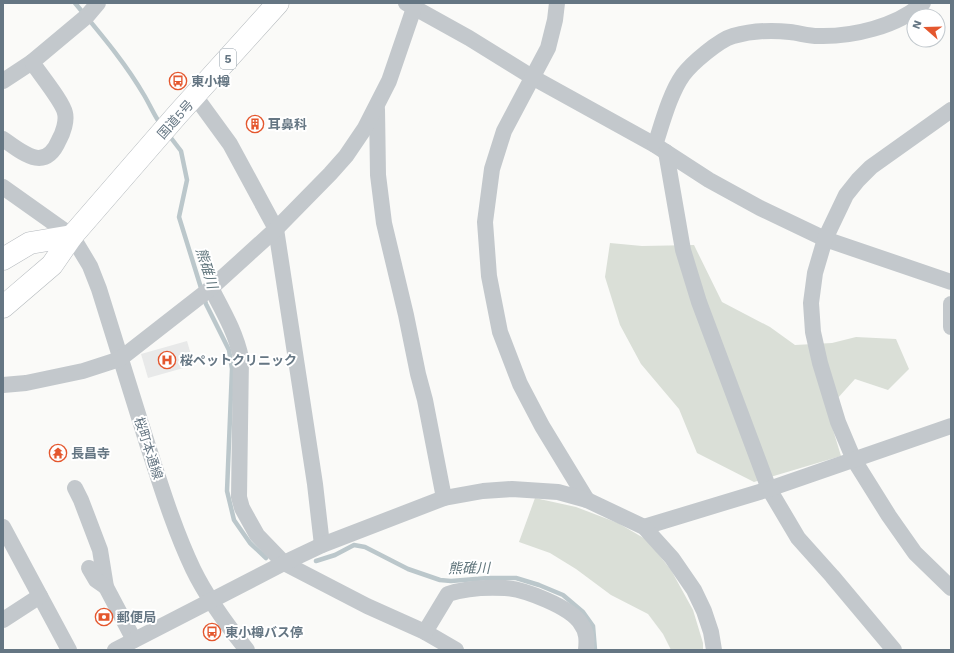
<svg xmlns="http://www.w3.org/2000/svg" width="954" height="653" font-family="'Work Sans','Noto Sans JP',sans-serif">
<rect width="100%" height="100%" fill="#fafaf8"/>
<path fill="#e8e9e9" d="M187 341 194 365 148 378 141 354Z"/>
<g fill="#dadfd7">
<path d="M610 243 642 246 694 245 722 302 770 327 795 345 832 343 856 337 896 339 909 369 888 390 855 379 827 410 841 456 754 482 697 453 679 409 641 364 620 325 605 277Z"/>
<path d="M535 498 576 507 618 523 647 540 671 570 693 610 703 643V650H671L663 634 648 614 611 595 576 569 550 553 519 542Z"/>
</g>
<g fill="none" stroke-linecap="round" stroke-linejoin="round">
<g stroke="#bbc7cb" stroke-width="4.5">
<path d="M75 3C99 32 125 62 144 95 150 105 154 115 161 125"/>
<path d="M168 134 181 151 187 180 179 217 206 304 229 350 232 369 227 491 234 520 250 543 266 558"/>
<path d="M316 561 335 555 354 545 365 547 408 569 440 580 451 581 488 578H516L539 585 563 595 583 612 593 626 595 650"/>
</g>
<defs>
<g id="highway">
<path d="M3 259 30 243 72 236"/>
<path d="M3 307 52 265 72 236 177 115 278 3"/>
</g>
</defs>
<use href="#highway" stroke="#b4b9bd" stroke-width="23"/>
<g stroke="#c3c8cc" stroke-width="16">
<path d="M406 3 469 38 532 77 655 145 709 180 760 208 825 239 951 282"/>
<path d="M557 3 555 20 548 48 504 131 492 169 485 222 489 276 500 332 520 384 542 426 587 500"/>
<path d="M3 81 32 62"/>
<path d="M195 96 230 144 276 229 315 484 322 545"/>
<path d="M377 109 378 175 384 223 406 315 418 374 425 400 444 498"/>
<path d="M951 110 871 167 858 180 846 195 825 239 815 273 811 303 813 332 820 363 838 422 854 460 889 516 915 553 951 588"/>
<path d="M3 139C23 153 45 173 59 140 63 133 67 121 65 113 63 102 39 73 32 62L87 16 98 3"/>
<path d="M655 145C662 124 670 93 683 75 692 63 719 40 733 36 751 31 772 30 790 32 799 33 809 36 818 36 851 37 897 27 923 3"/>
<path d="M666 152 683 250 699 302 769 489 798 538 832 576 894 650"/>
<path d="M3 187 72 236 90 266 99 289C115 341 131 392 147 443 161 486 174 529 193 569 207 598 227 625 247 650"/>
<path d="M211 288C223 311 236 333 241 358L239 497 242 508 257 535 284 563 367 606 425 632 456 650"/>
<path d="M951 304V327"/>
<path d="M3 385 26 383 83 371 120 359 211 288 276 229 330 174 346 156 365 128 389 81 414 8"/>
<path d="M75 488 81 500 100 550 106 587 134 640"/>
<path d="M3 527 69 650"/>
<path d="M644 527 769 489 951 426"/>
<path d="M89 568 96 580 106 587"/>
<path d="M3 620 40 596"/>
<path d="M425 632 448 594C466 588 486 587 505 588 524 589 571 607 581 624 587 632 587 640 586 650"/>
<path d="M115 650 284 563 322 545 444 498 483 491 512 489 558 492 587 500 644 527 672 558 694 590 704 611 711 632 714 650"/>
</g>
<use href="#highway" stroke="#fff" stroke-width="22"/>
</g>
<defs>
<symbol id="bus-ring" viewBox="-11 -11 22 22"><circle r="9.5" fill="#fff" stroke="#e4572e" stroke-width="1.5"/><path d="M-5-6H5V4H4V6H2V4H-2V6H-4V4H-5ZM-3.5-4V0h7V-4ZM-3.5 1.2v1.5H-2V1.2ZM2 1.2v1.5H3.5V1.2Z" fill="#e4572e"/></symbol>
<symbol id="building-ring" viewBox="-11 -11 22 22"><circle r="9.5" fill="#fff" stroke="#e4572e" stroke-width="1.5"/><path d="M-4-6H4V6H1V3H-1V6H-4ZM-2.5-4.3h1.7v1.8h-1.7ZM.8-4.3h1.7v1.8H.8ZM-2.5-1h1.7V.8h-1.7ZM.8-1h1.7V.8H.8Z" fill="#e4572e"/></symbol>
<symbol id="hospital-ring" viewBox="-11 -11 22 22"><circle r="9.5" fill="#fff" stroke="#e4572e" stroke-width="1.5"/><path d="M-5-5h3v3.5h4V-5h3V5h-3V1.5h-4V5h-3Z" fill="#e4572e"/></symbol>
<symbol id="temple-ring" viewBox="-11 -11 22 22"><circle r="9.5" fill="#fff" stroke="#e4572e" stroke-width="1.5"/><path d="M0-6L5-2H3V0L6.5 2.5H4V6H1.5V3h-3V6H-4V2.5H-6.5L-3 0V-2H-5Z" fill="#e4572e"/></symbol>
<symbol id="bank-ring" viewBox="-11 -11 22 22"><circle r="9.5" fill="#fff" stroke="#e4572e" stroke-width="1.5"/><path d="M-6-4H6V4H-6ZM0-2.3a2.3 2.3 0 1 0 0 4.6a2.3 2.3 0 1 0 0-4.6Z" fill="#e4572e"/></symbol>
</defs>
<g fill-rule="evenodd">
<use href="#bus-ring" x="168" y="71" width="20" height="20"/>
<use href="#building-ring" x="245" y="114" width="20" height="20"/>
<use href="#hospital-ring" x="157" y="350" width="20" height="20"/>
<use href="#temple-ring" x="48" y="443" width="20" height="20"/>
<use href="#bank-ring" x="94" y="607" width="20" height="20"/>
<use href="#bus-ring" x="202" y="622" width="20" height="20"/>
</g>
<g text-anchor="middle" stroke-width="4" stroke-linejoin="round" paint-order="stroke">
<rect fill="#fff" stroke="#939fa8" stroke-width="1" x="220" y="49" width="16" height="20" rx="3"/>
<g font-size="12" font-weight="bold" fill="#657683">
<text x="228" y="63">5</text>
</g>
<g font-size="13" font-weight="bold" fill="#657683" stroke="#fff" text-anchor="start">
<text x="191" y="86">東小樽</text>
<text x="268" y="129">耳鼻科</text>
<text x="180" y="365">桜ペットクリニック</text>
<text x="71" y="458">長昌寺</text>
<text x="117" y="622">郵便局</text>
<text x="225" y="637">東小樽バス停</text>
</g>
<g font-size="13" fill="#657683" stroke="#fff">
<text transform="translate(175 119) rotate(-48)" y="5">国道5号</text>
<text transform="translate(149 448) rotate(72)" y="5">桜町本通線</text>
</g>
<g font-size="14" font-style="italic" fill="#60757c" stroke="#fff">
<text transform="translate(207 268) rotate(73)" y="5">熊碓川</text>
<text transform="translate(469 568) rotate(-1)" y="5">熊碓川</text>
</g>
</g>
<rect width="954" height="653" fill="none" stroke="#657683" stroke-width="8"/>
<g transform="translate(926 28) rotate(290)"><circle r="19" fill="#ffffff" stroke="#c1c8cd"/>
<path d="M0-3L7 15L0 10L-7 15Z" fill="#e4572e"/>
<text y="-6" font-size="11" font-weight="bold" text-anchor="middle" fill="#657683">N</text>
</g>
</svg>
